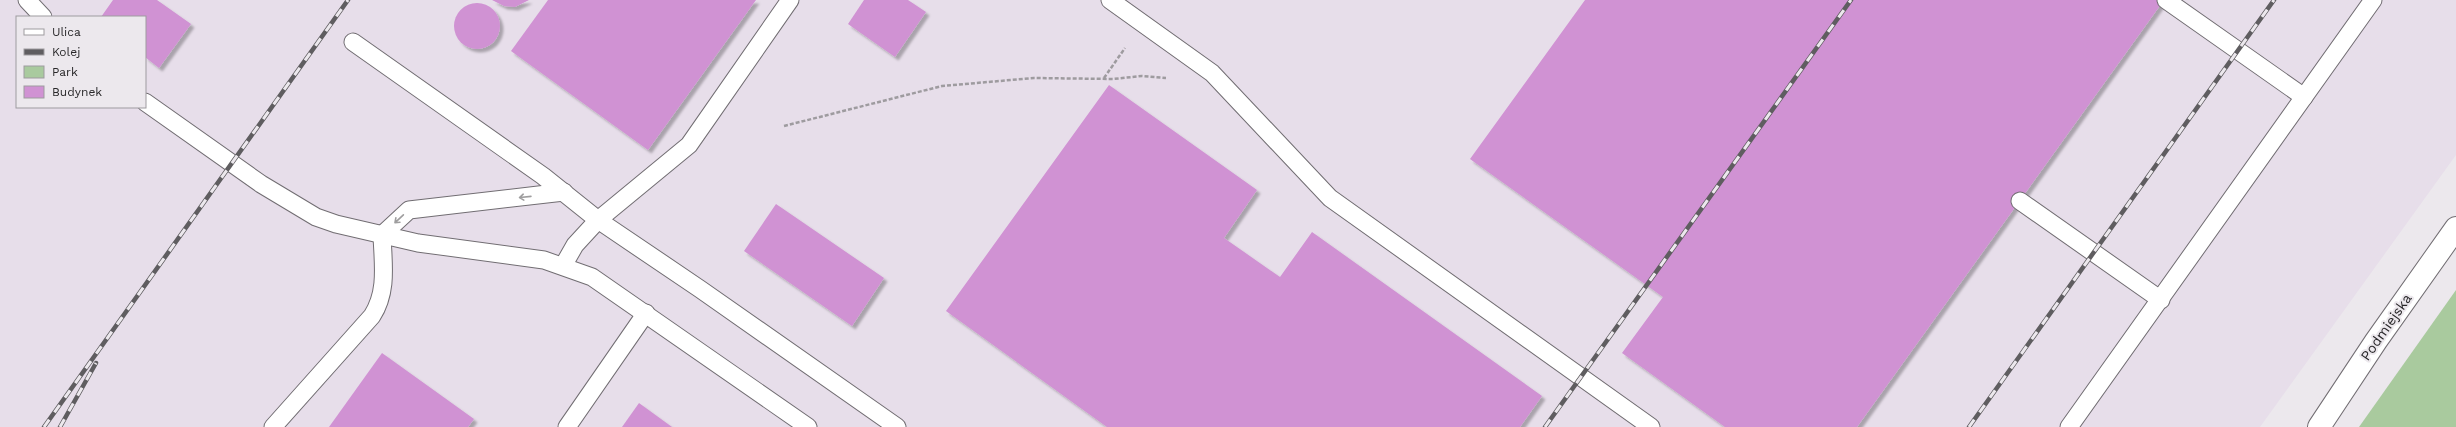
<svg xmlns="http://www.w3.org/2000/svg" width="2456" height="427" font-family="'Work Sans',sans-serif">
<defs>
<filter id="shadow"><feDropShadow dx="3.5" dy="3.5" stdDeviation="1" flood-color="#0004"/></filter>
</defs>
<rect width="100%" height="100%" fill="#ece8ed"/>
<path fill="#e7deea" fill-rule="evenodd" d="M0 0H2456V155L2260 427H0ZM17 17H145V107H17Z"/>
<path fill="#a9ca9e" d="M2456 290V427H2359Z"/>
<g fill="#d092d3" filter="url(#shadow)">
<path d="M113 0H157L191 24 159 68 145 57V17H101Z"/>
<path d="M492 0H529L515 7 504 6Z"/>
<path d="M548 0H756L648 150 511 51Z"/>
<path d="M864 0H908L926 12 895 57 848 24Z"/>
<path d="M1585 0H2164L1857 427H1725L1622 353 1663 297 1470 159Z"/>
<circle cx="477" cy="26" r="23"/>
<path d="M1109 85 1257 190 1224 238 1280 277 1312 232 1542 396 1520 427H1107L946 311Z"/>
<path d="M776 204 884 278 852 326 744 251Z"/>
<path d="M382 353 474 419 468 427H329Z"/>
<path d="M639 403 672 427H622Z"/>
</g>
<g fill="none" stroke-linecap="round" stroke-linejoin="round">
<defs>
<g id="lane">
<path d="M27 0 43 17"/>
<path d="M1110 0 1212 73 1330 198 1651 427"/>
<path d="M2166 0 2304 97"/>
<path d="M353 42 543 176 598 220 700 289 897 427"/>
<path d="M145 102 261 184 316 217 336 224 418 243 544 260 592 277 808 427"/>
<path d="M2020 201 2161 300"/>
<path d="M563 266 575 245 598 220 689 145 790 0"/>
<path d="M273 427 372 316C388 291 383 264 382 235L409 210 564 192"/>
<path d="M567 427 646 313"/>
<path d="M2069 427 2373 0"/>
</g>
<path id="secondary" d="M2319 427 2376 341 2456 228"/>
</defs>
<use href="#lane" stroke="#716d72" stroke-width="19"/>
<use href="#secondary" stroke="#716d72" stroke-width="24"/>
<g stroke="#9e9b9f" stroke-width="2.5" stroke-dasharray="4 2" stroke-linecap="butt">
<path d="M1104 78 1125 48"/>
<path d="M784 126 942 86 1034 78 1113 79 1142 76 1166 78"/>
</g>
<use href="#lane" stroke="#fff" stroke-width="17"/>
<use href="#secondary" stroke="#fff" stroke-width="22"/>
<defs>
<g id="rail">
<path d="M44 427 348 0"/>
<path d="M60 427 96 363"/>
<path d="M1545 427 1851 0"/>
<path d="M1969 427 2274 0"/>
</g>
</defs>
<use href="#rail" stroke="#5f5d60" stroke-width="4.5"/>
<use href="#rail" stroke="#ece8ed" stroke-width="3" stroke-dasharray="9" stroke-linecap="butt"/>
</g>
<defs><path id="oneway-shaft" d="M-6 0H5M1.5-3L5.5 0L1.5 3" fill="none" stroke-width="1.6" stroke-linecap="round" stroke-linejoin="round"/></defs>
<g stroke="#9f9e9f">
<use href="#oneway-shaft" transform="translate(525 197) rotate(174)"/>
<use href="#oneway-shaft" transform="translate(399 219) rotate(137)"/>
</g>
<g text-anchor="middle" stroke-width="4" stroke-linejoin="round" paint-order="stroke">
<g font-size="14" fill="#29282a" stroke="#ece8ed">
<text transform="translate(2386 327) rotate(-55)" y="5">Podmiejska</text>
</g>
</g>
<rect x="16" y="16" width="130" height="92" fill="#ece8ed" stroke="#9e9b9f"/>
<rect x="24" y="29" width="20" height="6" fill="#ffffff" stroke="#9e9b9f"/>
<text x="52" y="36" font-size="12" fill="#29282a">Ulica</text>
<rect x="24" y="49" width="20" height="6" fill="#5f5d60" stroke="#9e9b9f"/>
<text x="52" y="56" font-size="12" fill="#29282a">Kolej</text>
<rect x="24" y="66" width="20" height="12" fill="#a9ca9e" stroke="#9e9b9f"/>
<text x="52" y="76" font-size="12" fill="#29282a">Park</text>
<rect x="24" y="86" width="20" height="12" fill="#d092d3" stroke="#9e9b9f"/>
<text x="52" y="96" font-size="12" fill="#29282a">Budynek</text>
</svg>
